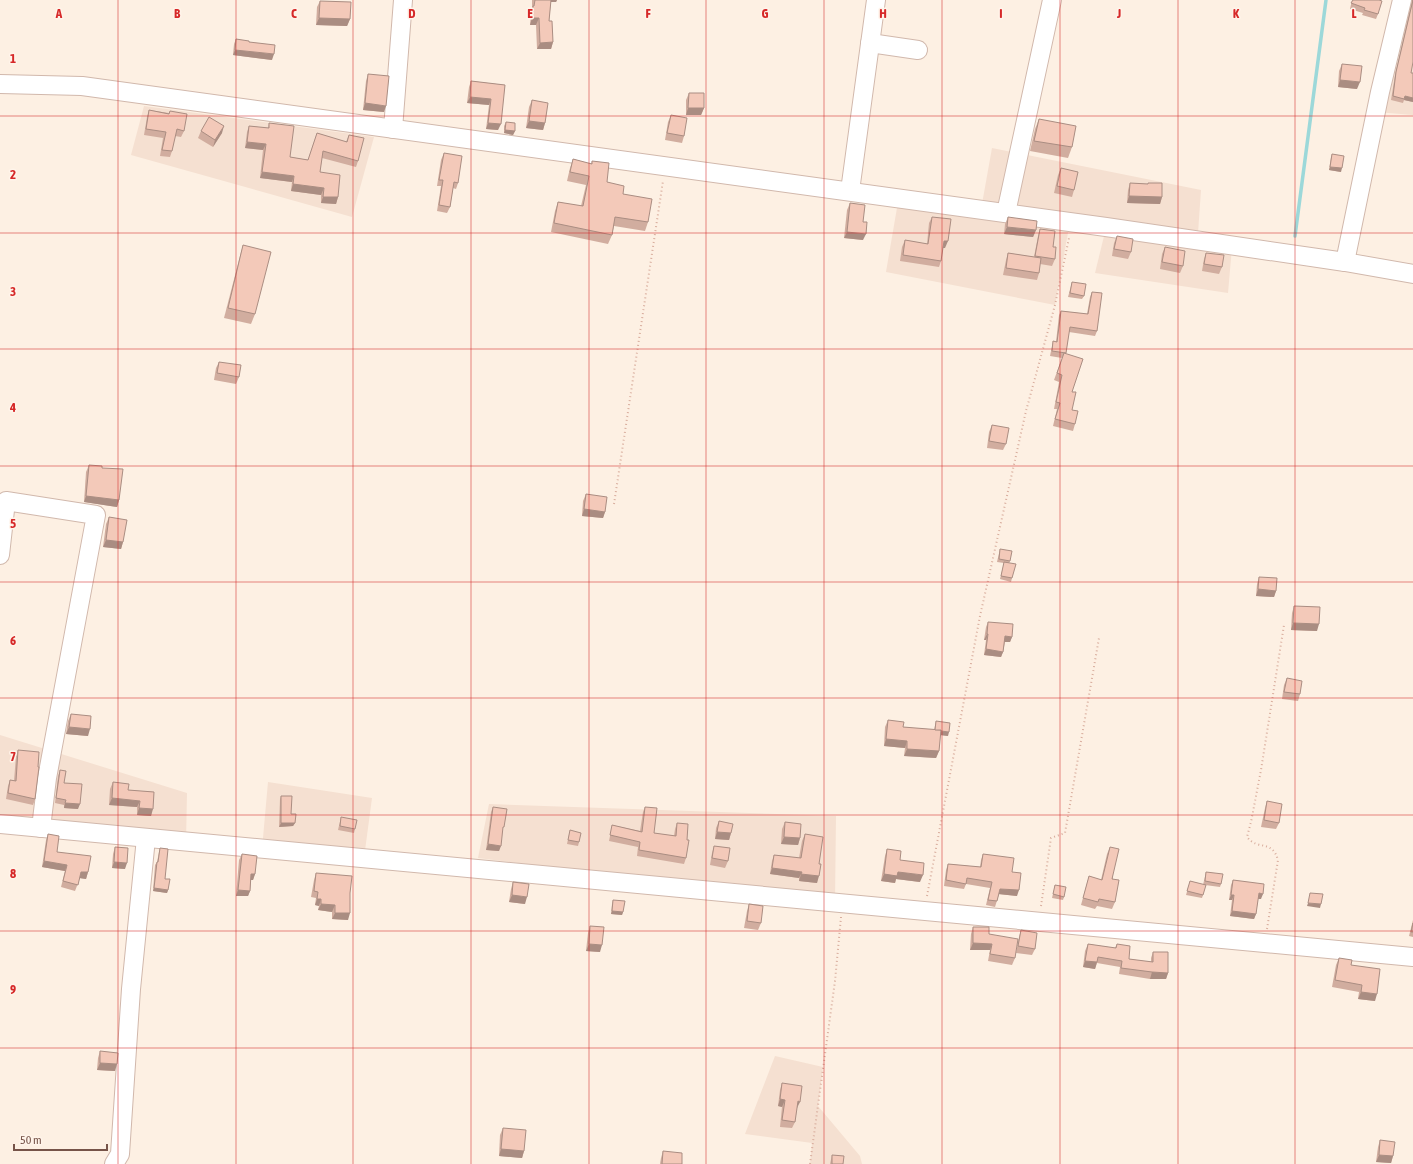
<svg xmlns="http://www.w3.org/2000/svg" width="1413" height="1164" font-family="'Asap Condensed',sans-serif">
<rect width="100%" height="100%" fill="#fdf0e3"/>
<g fill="#f5e0d1">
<path d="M1402 0H1413V115L1376 112Z"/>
<path d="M144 106 374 137 352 217 131 155Z"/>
<path d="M992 148 1201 190 1198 233 982 204Z"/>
<path d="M898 202 1069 227 1055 305 886 272Z"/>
<path d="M1106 228 1232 247 1228 293 1095 273Z"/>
<path d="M0 735 187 793 186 842 0 824Z"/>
<path d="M268 782 372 798 364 858 262 849Z"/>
<path d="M489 804 836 816 835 902 478 858Z"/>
<path d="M775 1056 823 1067 818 1106 860 1156 862 1164H810L812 1143 745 1134Z"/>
</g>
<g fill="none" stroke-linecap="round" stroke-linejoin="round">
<path stroke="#9cd8d9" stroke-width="3.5" d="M1295 236 1326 0"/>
<defs>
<g id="minor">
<path d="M870 43 918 50"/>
<path d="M0 84 82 86 1106 227 1345 262 1413 274"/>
<path d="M393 129 403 0"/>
<path d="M850 191 876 0"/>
<path d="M1006 213 1052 0"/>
<path d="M1345 262 1380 92 1402 0"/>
<path d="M0 555 6 501 96 515 47 778 41 828"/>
<path d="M0 824 1413 957"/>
<path d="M114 1164 120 1154 131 989 146 838"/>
</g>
</defs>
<use href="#minor" stroke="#d1b8ac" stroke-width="20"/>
<g stroke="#d8ac9c" stroke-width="2" stroke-dasharray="1 3" stroke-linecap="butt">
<path d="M614 504 663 181"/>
<path d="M927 896 980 616 1026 411 1055 305 1069 238"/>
<path d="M1041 906 1051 838 1065 833 1099 638"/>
<path d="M1267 929 1278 860C1272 839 1258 851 1247 837L1251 822 1261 770 1284 625"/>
<path d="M810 1164 835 981 841 917"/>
</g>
<use href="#minor" stroke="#fff" stroke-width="18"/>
</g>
<g fill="#d1ad9f">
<path d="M532 0H557L556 2H551L549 21 553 42 551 49H537L536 25H530L531 13 532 10Z"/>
<path d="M1352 0 1378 14 1376 19 1362 15 1363 13 1350 9Z"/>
<path d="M1412 0H1413L1411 73H1413V102L1404 100 1403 103 1391 100 1395 75Z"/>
<path d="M320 1 350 19 347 26 316 25 317 7Z"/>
<path d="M236 39 249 42 272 60 233 55 234 44Z"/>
<path d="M1342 64 1357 89 1338 87 1339 71Z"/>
<path d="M368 74 384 112 363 110 366 81Z"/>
<path d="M471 81 505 85 498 130 486 129 489 105 467 103 469 87Z"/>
<path d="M689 93 704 108 701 115H686V100Z"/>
<path d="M532 100 545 123 543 130 526 128 529 107Z"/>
<path d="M149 110 169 113 170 111 184 131 181 137 175 136 172 151 170 157 160 156 163 138 144 135 147 117Z"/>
<path d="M671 115 684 136 682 143 665 140 668 122Z"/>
<path d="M1039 119 1072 147 1068 158 1030 151 1035 129Z"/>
<path d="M506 122 515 131 513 135 504 133V126Z"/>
<path d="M269 123 290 157 308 160 317 133 346 142 349 135 358 161 356 167 322 158 320 172 338 197 336 204 321 203V195L291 191 292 182 260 178 263 150 245 148 247 132 249 126 268 128Z"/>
<path d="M201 131 222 133 213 147 198 138Z"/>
<path d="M444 153 458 183 456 189 453 188 450 207 447 213 437 211 441 186H437L441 160Z"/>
<path d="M1332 154 1341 172 1329 170 1331 157Z"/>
<path d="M573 159 591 164 592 161 607 182 623 194 648 222 645 231 614 226 612 235 608 244 551 232 555 211 558 202 581 206 586 185 567 181 570 168Z"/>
<path d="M1061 168 1074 190 1072 197 1054 193 1058 175Z"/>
<path d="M1130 183 1148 184V183L1162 197 1160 204 1127 203 1128 190Z"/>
<path d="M850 203 863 222V240L844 238 847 210Z"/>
<path d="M932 217 945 248H943L941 261 939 267 900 261 902 247 905 240 927 244 929 223Z"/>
<path d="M1008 217 1036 230 1033 237 1004 234 1005 224Z"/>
<path d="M1040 229 1053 247 1055 259 1052 266 1040 264 1039 273 1037 280 1003 275 1006 260 1008 253 1034 257 1038 236Z"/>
<path d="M1117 236 1131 252 1128 259 1112 256 1114 243Z"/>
<path d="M243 245 255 314 251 324 224 318 240 256Z"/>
<path d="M1165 247 1183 266 1180 273 1160 269 1162 254Z"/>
<path d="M1206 253 1222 267 1219 274 1202 271 1204 259Z"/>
<path d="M1072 282 1084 296 1082 299 1068 297Z"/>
<path d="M1092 292 1097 331 1095 336 1069 332 1066 353 1072 392V410L1075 424 1073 431 1053 426 1057 409H1054L1059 382 1054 380 1062 358 1050 356 1053 341 1056 342 1059 315 1061 311 1087 314 1090 297Z"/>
<path d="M219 362 239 377 236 384 214 380 216 368Z"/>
<path d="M992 425 1006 444 1003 450 987 448 989 432Z"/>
<path d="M89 465 102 468 119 500 117 507 84 502 86 472Z"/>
<path d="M586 494 605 512 603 518 582 516 583 501Z"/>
<path d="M109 517 123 542 121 549 103 547 106 524Z"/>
<path d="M1000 549 1010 561 1009 563 1012 578 1011 582 1000 579 1004 563 997 562Z"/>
<path d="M1259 577 1276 591 1274 597 1256 596 1257 584Z"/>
<path d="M1294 606 1317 631 1291 630 1292 613Z"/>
<path d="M988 622 1012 637 1010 642H1005L1003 652 1001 657 984 655 986 640H984L986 627Z"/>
<path d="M1287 678 1300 694 1298 701 1282 699 1284 685Z"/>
<path d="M71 714 88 736 66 734 68 721Z"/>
<path d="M888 720 903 727 934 730 936 721 948 736 940 735 939 751 936 758 904 756 905 748 884 746 885 727Z"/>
<path d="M18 750 38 767 35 799 33 805 6 799 8 786 10 780 14 781 16 756Z"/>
<path d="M60 770 64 783 78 809 64 808V805L55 803 58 776Z"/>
<path d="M113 782 128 790 154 792 151 816 137 815V807L109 805 110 789Z"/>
<path d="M281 796 291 814 295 823 293 826 279 827 280 799Z"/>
<path d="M1267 801 1279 823 1276 829 1261 827 1265 808Z"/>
<path d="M493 807 502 832 499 851 486 850 491 812Z"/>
<path d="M645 807 654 833 674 836 675 829 677 823 686 858 684 864 637 856 638 847 609 841 611 831 612 825 640 831 643 812Z"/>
<path d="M341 817 355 829 354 833 338 830Z"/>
<path d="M719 821 731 833 729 840 715 839 716 828Z"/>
<path d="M785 822 800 838 798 845 781 844 782 829Z"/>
<path d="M570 830 579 842 578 846 567 844Z"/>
<path d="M48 834 57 852 88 872 86 879 80 878 75 891 61 887 65 871 42 867 46 840Z"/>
<path d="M805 834 819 864 817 883 799 881V878L770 874 772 861 774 855 799 858 802 841Z"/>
<path d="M714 846 728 861 725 868 710 865 712 853Z"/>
<path d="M115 847 125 869 112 868 113 854Z"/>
<path d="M1110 847 1115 902 1112 909 1097 906 1095 909 1081 905 1089 876 1101 880 1107 854Z"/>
<path d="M160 848 165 879 168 890 167 893 153 891 155 865 157 862 159 852Z"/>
<path d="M887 849 900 860 920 882 896 879 895 883 881 881 885 856Z"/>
<path d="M242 854 255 874 253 880H251L250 891 248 896H236L239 860Z"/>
<path d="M983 854 1012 872 1017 896 999 894 995 907 986 905 990 888 966 884 964 889 944 886 946 870 948 864 980 867 981 860Z"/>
<path d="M1206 872 1221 884 1220 887 1205 885 1203 895 1202 898 1186 895 1190 881 1203 885Z"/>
<path d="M316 873 348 920 332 919V912L318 910 319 906 315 905 316 898 311 897 314 880Z"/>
<path d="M1233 880 1261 899H1258L1256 914 1254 919 1230 916 1232 900H1229L1231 885Z"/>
<path d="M513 882 525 904 509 902 511 889Z"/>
<path d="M1055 885 1064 897 1063 900 1052 898Z"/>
<path d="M613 900 623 912 622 915 611 914 612 904Z"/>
<path d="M749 904 761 923 758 930 744 928 747 911Z"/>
<path d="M1413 920V937L1409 936Z"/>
<path d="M590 926 600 952 586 951 588 933Z"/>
<path d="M973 927 989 934 1015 958 1012 965 988 961 990 950H970L971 934Z"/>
<path d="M1021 930 1035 949 1032 955 1016 953 1019 937Z"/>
<path d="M1088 944 1115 948 1117 944 1129 959 1151 962V958L1153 952 1168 973 1166 979H1150L1119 974 1120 967 1097 963 1095 969 1083 967 1085 951Z"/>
<path d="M1339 958 1351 965 1375 1001 1358 999 1359 992 1332 987 1336 965Z"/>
<path d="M100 1051 115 1071 97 1070 98 1058Z"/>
<path d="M782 1083 797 1108 795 1122 792 1128 780 1127 782 1107 778 1106 780 1090Z"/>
<path d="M503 1128 524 1151 522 1158 499 1156 500 1135Z"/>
<path d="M1380 1140 1393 1156 1391 1163 1376 1162 1378 1147Z"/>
<path d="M663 1151 682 1164H660L661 1158Z"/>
<path d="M832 1155 843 1164H830Z"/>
</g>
<g fill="#aa8d82">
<path d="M550 0H557L556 2H549Z"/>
<path d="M319 18 350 19 347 26 316 25Z"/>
<path d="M532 18H539L536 25H530Z"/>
<path d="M553 42 551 49H537L540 43Z"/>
<path d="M235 50 274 54 272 60 233 55Z"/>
<path d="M1340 80 1360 82 1357 89 1338 87Z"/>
<path d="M1405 96 1413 98V102L1404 100Z"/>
<path d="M470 97 491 99 489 105 467 103Z"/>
<path d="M365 103 386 106 384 112 363 110Z"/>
<path d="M688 108H704L701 115H686Z"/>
<path d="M529 121 545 123 543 130 526 128Z"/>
<path d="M488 123 501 124 498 130 486 129Z"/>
<path d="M224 126 222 133 213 147 215 140Z"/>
<path d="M505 130 515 131 513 135 504 133Z"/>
<path d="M247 142 266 144 263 150 245 148Z"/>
<path d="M1330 167 1342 168 1341 172 1329 170Z"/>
<path d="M262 172 294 176 292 182 260 178Z"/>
<path d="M293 184 324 188 321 195 291 191Z"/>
<path d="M1129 196 1162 197 1160 204 1127 203Z"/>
<path d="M323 197H338L336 204 321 203Z"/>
<path d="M1007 227 1036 230 1033 237 1004 234Z"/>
<path d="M847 232 866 234 863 240 844 238Z"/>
<path d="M944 241H948L945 248H942Z"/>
<path d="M86 496 119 500 117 507 84 502Z"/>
<path d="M584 509 605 512 603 518 582 516Z"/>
<path d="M106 540 123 542 121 549 103 547Z"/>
<path d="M1258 589 1276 591 1274 597 1256 596Z"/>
<path d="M1293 623 1319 624 1317 631 1291 630Z"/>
<path d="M987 634H988L986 640H984Z"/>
<path d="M1005 636 1012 637 1010 642H1003Z"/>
<path d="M986 649 1003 652 1001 657 984 655Z"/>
<path d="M69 727 90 729 88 736 66 734Z"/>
<path d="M935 731 949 732 948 736 933 734Z"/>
<path d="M886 739 907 741 905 748 884 746Z"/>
<path d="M907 749 939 751 936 758 904 756Z"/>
<path d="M112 798 140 801 137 807 109 805Z"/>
<path d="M65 803 80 804 78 809 64 808Z"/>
<path d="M139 808 153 809 151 816 137 815Z"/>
<path d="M281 823H295L293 826 279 827Z"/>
<path d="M717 832 731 833 729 840 715 839Z"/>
<path d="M784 837 800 838 798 845 781 844Z"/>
<path d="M488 844 501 846 499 851 486 850Z"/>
<path d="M44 861 67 865 65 871 42 867Z"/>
<path d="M114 862 127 863 125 869 112 868Z"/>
<path d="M772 868 802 872 799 878 770 874Z"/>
<path d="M81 872H88L86 879 79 878Z"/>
<path d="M898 872 923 875 920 882 896 879 895 883 881 881 884 874Z"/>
<path d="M251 874H255L253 880H249Z"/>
<path d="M801 874 819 876 817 883 799 881Z"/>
<path d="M154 888 168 890 167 893 153 891Z"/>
<path d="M1000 889 1019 890 1017 896 998 894Z"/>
<path d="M238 890 250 891 248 896H236Z"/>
<path d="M1259 893 1263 894 1261 899H1257Z"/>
<path d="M512 895 527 897 525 904 509 902Z"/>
<path d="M1231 895H1234L1232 900H1229Z"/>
<path d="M317 899H321L319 906 315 905Z"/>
<path d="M1308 903 1321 904 1320 908 1307 906Z"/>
<path d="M321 904 335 905 332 912 318 910Z"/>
<path d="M612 911 623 912 622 915 611 914Z"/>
<path d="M1232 911 1256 914 1254 919 1230 916Z"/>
<path d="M335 913H350L348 920 332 919Z"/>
<path d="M973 943 992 944 990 950H970Z"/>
<path d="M589 944 602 945 600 952 586 951Z"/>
<path d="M1085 961 1097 962 1095 969 1083 967Z"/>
<path d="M1152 972 1168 973 1166 979H1150Z"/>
<path d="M1361 992 1377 994 1375 1001 1358 999Z"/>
<path d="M100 1063 117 1064 115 1071 97 1070Z"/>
<path d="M780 1099 785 1100 782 1107 778 1106Z"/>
<path d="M798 1101 800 1102 797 1108H795Z"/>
<path d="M501 1149 524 1151 522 1158 499 1156Z"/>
<path d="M1379 1155 1393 1156 1391 1163 1376 1162Z"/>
</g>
<g fill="#f3c9b9" stroke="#aa8d82">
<path d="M535 0H551L549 21H552L553 42 540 43 539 18H532L533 6H534Z"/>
<path d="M1353 0H1379L1382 1 1378 14 1364 10 1365 8 1351 3Z"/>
<path d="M1413 0V62L1411 73H1413V98L1405 96 1404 99 1393 96 1396 72Z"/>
<path d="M320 1 351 2 350 19 319 18Z"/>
<path d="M236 39 249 41V42L275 45 274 54 235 50Z"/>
<path d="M1342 64 1362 66 1360 82 1340 80Z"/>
<path d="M368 74 389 76 386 106 365 103Z"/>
<path d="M471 81 505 85 501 124 488 123 491 99 470 97Z"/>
<path d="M689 93H704V108H688Z"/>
<path d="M532 100 548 103 545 123 529 121Z"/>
<path d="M149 110 169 114 170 111 187 114 184 131 177 129 172 151 162 150 166 132 146 129Z"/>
<path d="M671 115 687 118 684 136 667 133Z"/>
<path d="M209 117 224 126 215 140 201 131Z"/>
<path d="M1039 119 1076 126 1072 147 1034 141Z"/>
<path d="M506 122 515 123V131L505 130Z"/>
<path d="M269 123 294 126 290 157 308 160 317 133 347 142 349 135 364 138 358 161 323 151 320 172 340 175 338 197H323L324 188 293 184 294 176 262 172 266 144 247 142 249 126 269 128Z"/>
<path d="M444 153 462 156 458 183 454 182 450 207 439 205 443 180H439Z"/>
<path d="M1332 154 1344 156 1342 168 1330 167Z"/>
<path d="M573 159 592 164V161L609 163 607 182 624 186 623 194 652 199 648 222 615 217 612 235 554 223 558 202 583 206 589 176 570 172Z"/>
<path d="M1061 168 1078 172 1074 190 1057 186Z"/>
<path d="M1130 183 1148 184V183H1162V197L1129 196Z"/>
<path d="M850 203 865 205 863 222H867L866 234 847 232Z"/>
<path d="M932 217 951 219 948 241H944L941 261 903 255 905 240 928 244Z"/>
<path d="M1008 217 1037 221 1036 230 1007 227Z"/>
<path d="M1040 229 1055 231 1053 247H1056L1055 259 1035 256Z"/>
<path d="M1117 236 1133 239 1131 252 1114 249Z"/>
<path d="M243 245 271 252 255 314 228 308Z"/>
<path d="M1165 247 1185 251 1183 266 1162 262Z"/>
<path d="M1008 253 1041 258 1039 273 1006 268Z"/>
<path d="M1206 253 1224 255 1222 267 1204 264Z"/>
<path d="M1072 282 1086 284 1084 296 1070 293Z"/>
<path d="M1092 292 1102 293 1097 331 1070 327 1066 353 1052 351 1053 341 1057 342 1061 311 1088 314Z"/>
<path d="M1064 353 1083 359 1072 392H1076L1072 410 1078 411 1075 424 1055 419 1060 403 1056 402 1062 375 1057 373Z"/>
<path d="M219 362 241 365 239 377 217 373Z"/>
<path d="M992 425 1009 428 1006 444 989 441Z"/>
<path d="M89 465 102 466V468L123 469 119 500 86 496Z"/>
<path d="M586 494 607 497 605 512 584 509Z"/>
<path d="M109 517 127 520 123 542 106 540Z"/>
<path d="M1000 549 1012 551 1010 561 999 559Z"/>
<path d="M1004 562 1016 564 1012 578 1001 576Z"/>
<path d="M1259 577 1277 578 1276 591 1258 589Z"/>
<path d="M1294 606 1320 607 1319 624 1293 623Z"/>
<path d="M988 622 1013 624 1012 637 1005 636 1003 652 986 649 988 634H987Z"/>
<path d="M1287 678 1302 681 1300 694 1284 692Z"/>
<path d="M71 714 91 716 90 729 69 727Z"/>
<path d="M888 720 904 722 903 727 941 730 939 751 907 749V741L886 739Z"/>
<path d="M936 721 950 723 949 732 941 731V730H935Z"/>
<path d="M18 750 39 752 38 767H39L35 799 8 793 10 780 16 781Z"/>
<path d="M60 770 66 771 64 783 82 784 80 804 65 803 66 800 56 798Z"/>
<path d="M113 782 129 784 128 790 154 792 153 809 139 808 140 801 112 798Z"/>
<path d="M281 796H292L291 814H296L295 823H281Z"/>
<path d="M1267 801 1282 804 1279 823 1264 820Z"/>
<path d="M493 807 507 809 504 827H503L501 846 488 844Z"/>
<path d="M645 807 657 808 654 833 676 836 677 823 688 824 687 840H689L686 858 639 850 640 842 610 835 612 825 642 832Z"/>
<path d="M341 817 357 820 355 829 340 826Z"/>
<path d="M719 821 733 824 731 833 717 832Z"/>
<path d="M785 822 801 824 800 838 784 837Z"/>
<path d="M570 830 581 833 579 842 568 840Z"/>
<path d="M48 834 59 836 57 852 91 856 88 872H81L78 885 63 881 67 865 44 861Z"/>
<path d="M805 834 823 837 819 864H821L819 876 801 874 802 872 772 868 774 855 801 858Z"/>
<path d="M714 846 730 848 728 861 712 858Z"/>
<path d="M115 847 128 848 127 863 114 862Z"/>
<path d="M1110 847 1119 849 1112 879 1119 880 1115 902 1099 899 1098 902 1083 898 1089 876 1102 880Z"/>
<path d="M160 848 168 849 165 879H170L168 890 154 888 157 862H158Z"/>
<path d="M887 849 901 851 900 860 924 863 923 875 898 872 897 876 884 874Z"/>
<path d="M242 854 257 856 255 874H251L250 891 238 890Z"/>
<path d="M983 854 1014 858 1012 872 1021 873 1019 890 1000 889 997 901 988 900 992 882 967 878 966 884 946 880 948 864 981 867Z"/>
<path d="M1206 872 1223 874 1221 884 1205 881Z"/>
<path d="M316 873 352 876 350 893V913H335V905L321 904V899H317L318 892 314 891Z"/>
<path d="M1233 880 1264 884 1263 894 1259 893 1256 914 1232 911 1234 895H1231Z"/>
<path d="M1190 881 1206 885 1203 895 1187 891Z"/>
<path d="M513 882 529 884 527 897 512 895Z"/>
<path d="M1055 885 1066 887 1064 897 1053 894Z"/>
<path d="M1310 893 1323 894 1321 904 1308 903Z"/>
<path d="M613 900 625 901 623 912 612 911Z"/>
<path d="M749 904 763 906 761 923 747 921Z"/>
<path d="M1413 923V932H1411Z"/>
<path d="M590 926 604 927 602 945 589 944Z"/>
<path d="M973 927H989V934L1018 939 1015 958 990 954 992 944 973 943Z"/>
<path d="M1021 930 1037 933 1035 949 1018 946Z"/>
<path d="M1088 944 1116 948 1117 944 1130 946 1129 959 1153 962V952H1168V973L1152 972 1121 968 1122 961 1098 957 1097 962 1085 961Z"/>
<path d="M1339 958 1352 960 1351 965 1380 969 1377 994 1361 992 1362 985 1335 980Z"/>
<path d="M100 1051 118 1053 117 1064 100 1063Z"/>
<path d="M782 1083 802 1086 800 1102 798 1101 795 1122 782 1120 785 1100 780 1099Z"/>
<path d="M503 1128 526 1130 524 1151 501 1149Z"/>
<path d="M1380 1140 1395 1142 1393 1156 1379 1155Z"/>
<path d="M663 1151 682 1153V1164H662Z"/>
<path d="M832 1155 844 1156 843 1164H832Z"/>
</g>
<path fill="none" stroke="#d62828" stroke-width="1" stroke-opacity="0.55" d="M118 0V1164M236 0V1164M353 0V1164M471 0V1164M589 0V1164M706 0V1164M824 0V1164M942 0V1164M1060 0V1164M1178 0V1164M1295 0V1164M0 116H1413M0 233H1413M0 349H1413M0 466H1413M0 582H1413M0 698H1413M0 815H1413M0 931H1413M0 1048H1413"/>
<g font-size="13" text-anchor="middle" font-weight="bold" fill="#d62828" stroke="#fff4ea" stroke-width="3" stroke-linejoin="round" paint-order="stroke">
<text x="59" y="18">A</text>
<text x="177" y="18">B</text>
<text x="294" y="18">C</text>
<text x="412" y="18">D</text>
<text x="530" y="18">E</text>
<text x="648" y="18">F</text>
<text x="765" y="18">G</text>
<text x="883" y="18">H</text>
<text x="1001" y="18">I</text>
<text x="1119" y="18">J</text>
<text x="1236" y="18">K</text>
<text x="1354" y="18">L</text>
<text x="13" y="63">1</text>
<text x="13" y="179">2</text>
<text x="13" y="296">3</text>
<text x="13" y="412">4</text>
<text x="13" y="528">5</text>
<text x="13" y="645">6</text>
<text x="13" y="761">7</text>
<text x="13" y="878">8</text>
<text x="13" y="994">9</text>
</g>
<path d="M14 1144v6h93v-6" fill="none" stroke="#765348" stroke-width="2"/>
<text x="20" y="1144" font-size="12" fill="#765348" stroke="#fff4ea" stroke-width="3" paint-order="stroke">50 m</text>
</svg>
